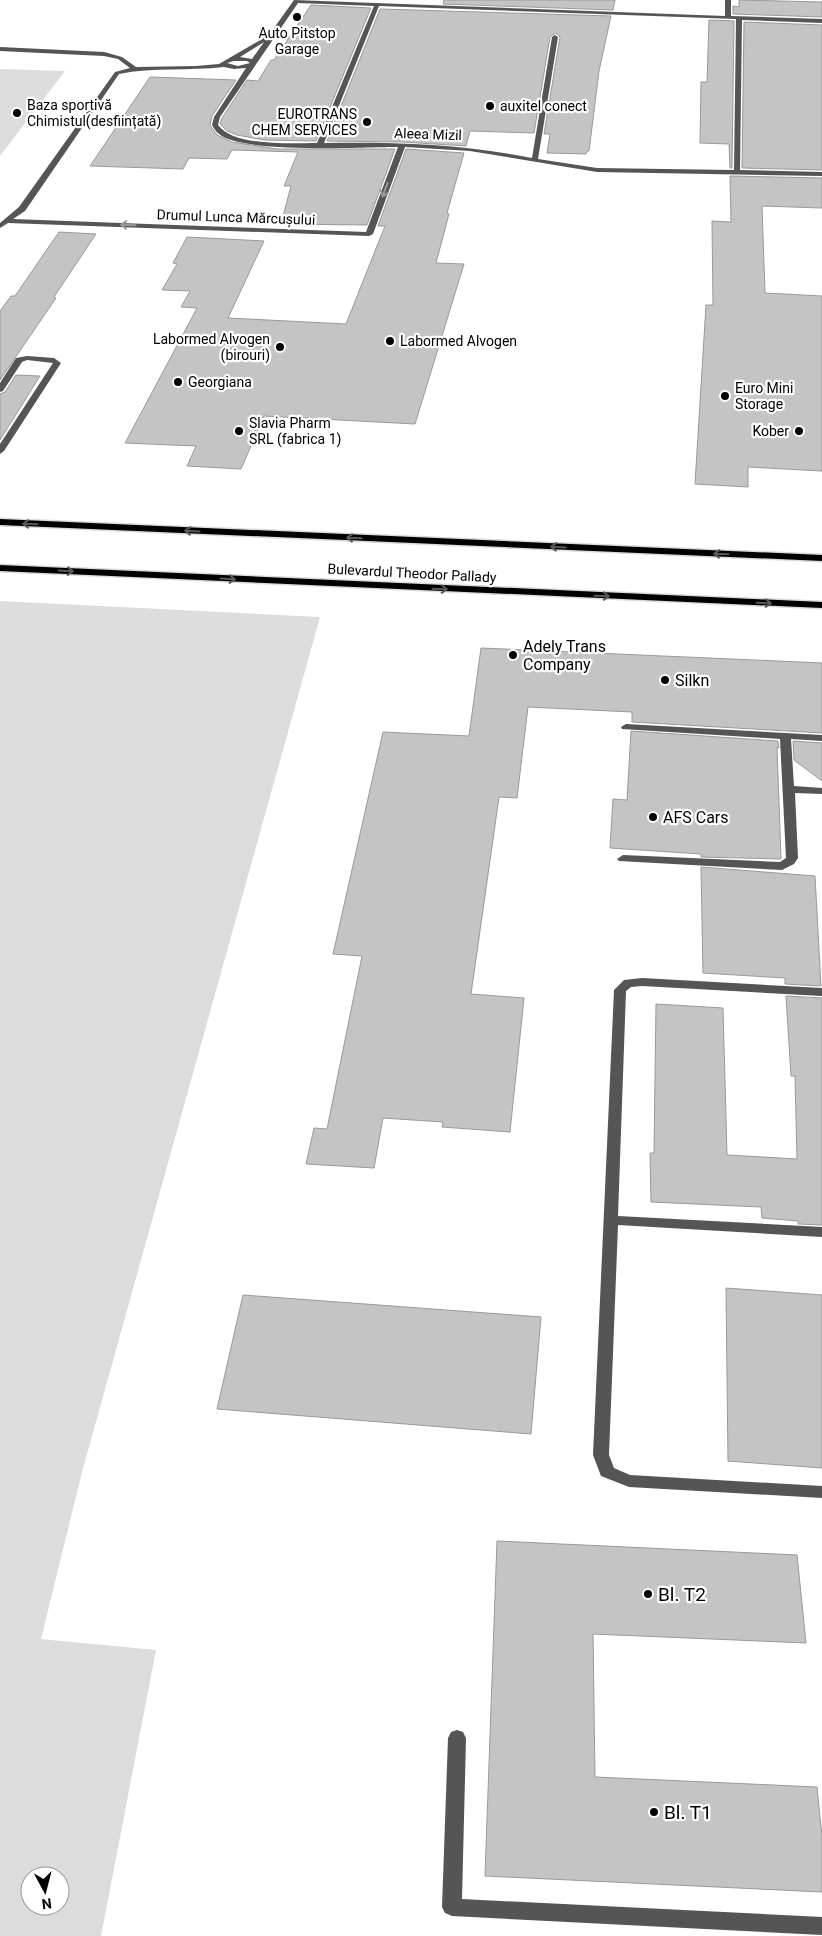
<svg xmlns="http://www.w3.org/2000/svg" width="822" height="1936" font-family="Roboto,sans-serif">
<rect width="100%" height="100%" fill="#fff"/>
<g fill="#dcdcdc" fill-rule="evenodd">
<path d="M0 69 65 71 0 156Z"/>
<path d="M0 601 320 617 82 1472 41 1639 156 1650 101 1936H0ZM30 1876H60V1906H30Z"/>
</g>
<g fill="#c4c4c4" stroke="#999">
<path d="M444 0H615L613 10 443 4Z"/>
<path d="M739 0 822 2V17L733 14V6L739 7Z"/>
<path d="M311 5 371 8 316 141 264 140 237 135 227 131 220 124 222 118 247 80 258 81 271 60H274Z"/>
<path d="M380 9 611 16 599 71 589 151H587L586 154 547 153 550 134H544L560 37 556 33 550 37 534 133 470 131 466 146 403 142 327 141Z"/>
<path d="M709 20 734 21 732 168H730L729 144 700 143 701 82H707Z"/>
<path d="M744 22 822 25V170L742 168Z"/>
<path d="M150 77 236 80 212 116 210 125 217 135 232 142 277 149H395L367 225 281 224 291 186H284L298 152 232 150 227 159 189 158 183 169 90 166Z"/>
<path d="M406 149 464 153 447 213 449 214 436 263 464 264 415 424 264 416 241 469 187 466 196 446 125 443 197 308 181 307 190 291 162 290 177 264 173 263 187 237 264 241 228 318 346 324 385 226H378Z"/>
<path d="M730 176 822 178V208L762 206 765 293 822 296V471L748 467V487L695 484 706 305H713L712 221 731 222Z"/>
<path d="M59 232 96 234 54 297 56 298 0 380V311L11 296H15Z"/>
<path d="M16 375 40 376 0 440V394L5 392Z"/>
<path d="M481 648 822 663V733L632 722V712L528 707 517 798 499 797 471 994 524 998 510 1132 442 1127 443 1122 383 1118 374 1168 306 1164 314 1128 327 1129 362 956 333 954 383 732 469 736Z"/>
<path d="M631 731 778 741 779 748 777 747 781 859 701 857V854L610 848 613 799 627 800Z"/>
<path d="M793 741 822 743V781L794 760Z"/>
<path d="M701 867 815 876 821 986 785 984V978L703 973Z"/>
<path d="M786 996 822 998V1225L798 1224V1221L762 1218 761 1207 651 1202 650 1153H654L656 1004 723 1008 727 1155 797 1159 795 1076H791Z"/>
<path d="M726 1288 822 1295V1468L728 1461Z"/>
<path d="M243 1295 541 1317 531 1434 217 1409Z"/>
<path d="M497 1541 797 1555 806 1643 593 1634 595 1777 817 1787 822 1837V1892L485 1876Z"/>
</g>
<g fill="none" stroke-linecap="round" stroke-linejoin="round">
<defs>
<g id="major">
<path d="M0 519 822 555V561L0 525Z"/>
<path d="M0 565 822 602V608L0 571Z"/>
</g>
</defs>
<use href="#major" stroke="#dbdbdb" stroke-width="3"/>
<g fill="#555" fill-rule="evenodd">
<path d="M294 0 725 16V0H731V16L822 19V23L742 20 740 170 822 172V176L597 172 470 151 405 147 373 234 369 236 8 223 0 228V223L19 207 115 72 130 68 118 59 104 56 0 51V47L104 52 122 57 136 67 196 66 219 64 269 35ZM298 3 374 6 317 143C292 143 234 147 218 125L220 117ZM379 6 736 19 734 170 597 168 538 159 558 37 555 35 552 37 532 158C462 144 396 142 324 143ZM264 42 252 59 240 57ZM234 61H247L250 63 238 66 227 63ZM224 67 234 69 246 68 214 117 212 125C214 128 216 132 219 134 243 154 363 147 398 147L366 232 13 219 25 211 119 74C153 67 189 71 224 67Z"/>
<path d="M27 356 54 358 61 363 4 451 0 454V444L53 363 27 360 22 362 3 391 0 392V383L16 358Z"/>
<path d="M626 724 822 735V741L791 739 794 786 822 788V794L795 793 798 858 794 864 782 870 619 861 617 859 623 855 780 862 786 858 780 739 622 729 621 727Z"/>
<path d="M642 978 822 988V996L642 986 631 987 626 991 618 1216 822 1227V1237L618 1225 609 1455 614 1468 630 1475 822 1486V1498L629 1487 601 1476 593 1455 614 990 624 980Z"/>
<path d="M457 1730 463 1732 466 1738 462 1899 822 1917V1935L452 1916 445 1913 442 1907 448 1738 451 1732Z"/>
</g>
<use href="#major" fill="#000" fill-rule="evenodd"/>
</g>
<defs><path id="oneway-shaft" d="M-6 0H5M1.5-3L5.5 0L1.5 3" fill="none" stroke-width="1.6" stroke-linecap="round" stroke-linejoin="round" transform="scale(1.25)"/></defs>
<g stroke="#999">
<use href="#oneway-shaft" transform="translate(385 190) rotate(110)"/>
<use href="#oneway-shaft" transform="translate(128 225) rotate(-178)"/>
</g>
<g stroke="#595959">
<use href="#oneway-shaft" transform="translate(30 524) rotate(-178)"/>
<use href="#oneway-shaft" transform="translate(192 531) rotate(-177)"/>
<use href="#oneway-shaft" transform="translate(354 538) rotate(-178)"/>
<use href="#oneway-shaft" transform="translate(558 547) rotate(-177)"/>
<use href="#oneway-shaft" transform="translate(721 554) rotate(-178)"/>
<use href="#oneway-shaft" transform="translate(66 571) rotate(3)"/>
<use href="#oneway-shaft" transform="translate(228 579) rotate(3)"/>
<use href="#oneway-shaft" transform="translate(440 589) rotate(2)"/>
<use href="#oneway-shaft" transform="translate(602 596) rotate(2)"/>
<use href="#oneway-shaft" transform="translate(764 603) rotate(2)"/>
</g>
<g fill="#000" stroke="#fff" stroke-width="2">
<circle cx="297" cy="17" r="5"/>
<circle cx="490" cy="106" r="5"/>
<circle cx="17" cy="113" r="5"/>
<circle cx="367" cy="122" r="5"/>
<circle cx="390" cy="341" r="5"/>
<circle cx="280" cy="347" r="5"/>
<circle cx="178" cy="382" r="5"/>
<circle cx="725" cy="396" r="5"/>
<circle cx="239" cy="431" r="5"/>
<circle cx="799" cy="431" r="5"/>
<circle cx="513" cy="655" r="5"/>
<circle cx="665" cy="680" r="5"/>
<circle cx="653" cy="817" r="5"/>
<circle cx="648" cy="1594" r="5"/>
<circle cx="654" cy="1812" r="5"/>
</g>
<g text-anchor="middle" stroke-width="4.5" stroke-linejoin="round" paint-order="stroke">
<g font-size="14" fill="#000" stroke="#fff" text-anchor="start">
<text x="297" y="38" text-anchor="middle">Auto Pitstop<tspan x="297" dy="16">Garage</tspan></text>
<text x="27" y="110">Baza sportivă<tspan x="27" dy="16">Chimistul(desființată)</tspan></text>
<text x="500" y="111">auxitel conect</text>
<text x="357" y="119" text-anchor="end">EUROTRANS<tspan x="357" dy="16">CHEM SERVICES</tspan></text>
<text x="270" y="344" text-anchor="end">Labormed Alvogen<tspan x="270" dy="16">(birouri)</tspan></text>
<text x="400" y="346">Labormed Alvogen</text>
<text x="188" y="387">Georgiana</text>
<text x="735" y="393">Euro Mini<tspan x="735" dy="16">Storage</tspan></text>
<text x="249" y="428">Slavia Pharm<tspan x="249" dy="16">SRL (fabrica 1)</tspan></text>
<text x="789" y="436" text-anchor="end">Kober</text>
</g>
<g font-size="14" fill="#000" stroke="#fff">
<text transform="translate(428 134) rotate(2)" y="5">Aleea Mizil</text>
<text transform="translate(236 217) rotate(2)" y="5">Drumul Lunca Mărcușului</text>
<text transform="translate(412 573) rotate(3)" y="5">Bulevardul Theodor Pallady</text>
</g>
<g font-size="16" fill="#000" stroke="#fff" text-anchor="start">
<text x="523" y="652">Adely Trans<tspan x="523" dy="18">Company</tspan></text>
<text x="675" y="686">Silkn</text>
<text x="663" y="823">AFS Cars</text>
</g>
<g font-size="19" fill="#000" stroke="#fff" text-anchor="start">
<text x="658" y="1601">Bl. T2</text>
<text x="664" y="1819">Bl. T1</text>
</g>
</g>
<g transform="translate(45 1891) rotate(173)"><circle r="24" fill="#ffffff" stroke="#999999"/>
<path d="M0-4L9 19L0 12L-9 19Z" fill="#000000"/>
<text y="-8" font-size="14" font-weight="bold" text-anchor="middle" fill="#000000">N</text>
</g>
</svg>
